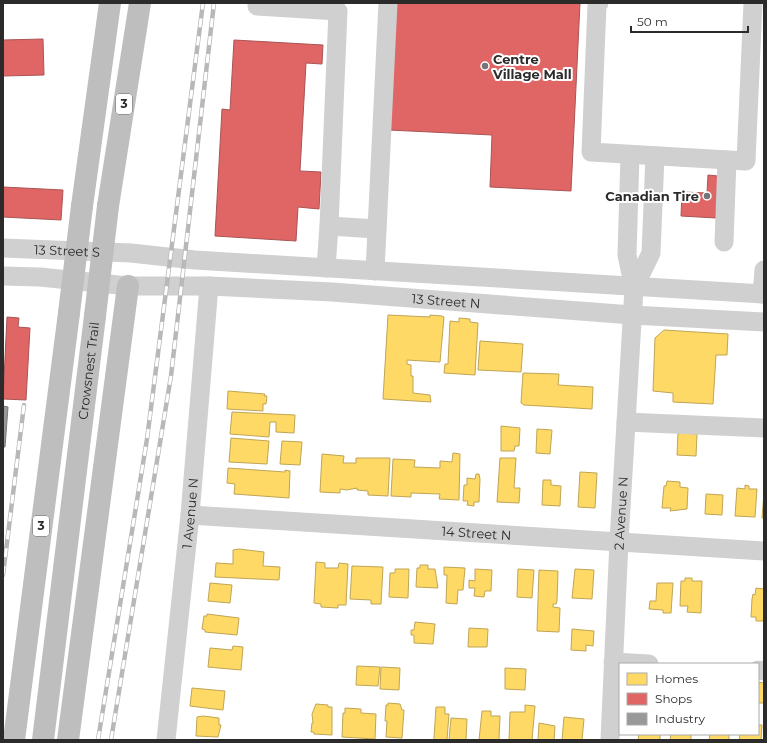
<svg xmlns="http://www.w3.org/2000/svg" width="767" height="743" font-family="Montserrat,sans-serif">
<rect width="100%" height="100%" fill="#fff"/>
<g fill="#ffd966" stroke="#bfa554">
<path d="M388 315 430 317V315L442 316 444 317 440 362 407 360V364L411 365V376H413V393L430 395 431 402 383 399Z"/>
<path d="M459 318 470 319V322L478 323 475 375 444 373 445 364H448L450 321 459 322Z"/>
<path d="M664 330 728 334 727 355H716L713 404 673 402V393L653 391 655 338Z"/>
<path d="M480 341 523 344 521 372 478 370Z"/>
<path d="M523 373 559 374 558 385 593 387 592 409 524 405 521 403Z"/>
<path d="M228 391 265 394 264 396H267L266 404H263V411L227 409Z"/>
<path d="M232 412 295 415 294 433 276 432V422H270L269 437 230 434Z"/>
<path d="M501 426 520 428 519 446H515L514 451H501Z"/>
<path d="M537 429 552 430 550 454 536 453Z"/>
<path d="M678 433 697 434 696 456 677 455Z"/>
<path d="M231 438 269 441 267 464 229 462Z"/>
<path d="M282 441 302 442 300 465 280 464Z"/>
<path d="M453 453 460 454 459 500 439 499 440 494 411 493V497L391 496 393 459 415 460 414 467 440 468V461L452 462Z"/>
<path d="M322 454 344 456 343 463H356V458H390L388 496 368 495V491L357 490V488L347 490 340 489V493L320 492Z"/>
<path d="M500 458H516L514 488H520L519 503 497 502Z"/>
<path d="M228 468 285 472V470L290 471 289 498 234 494 235 484 227 483Z"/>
<path d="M580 472 597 473 595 508 578 507Z"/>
<path d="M476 474H479L480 479 479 502H474V506L467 505 468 501H463L464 485H467V478L475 479Z"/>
<path d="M543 480H551V485L561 486 560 506 542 505Z"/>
<path d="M667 481 680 482V487L688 488 687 509 670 511 671 508H662L664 486H666Z"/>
<path d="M745 485 749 486V489H757L755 517 735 516 737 488 745 489Z"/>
<path d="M764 493V518H762Z"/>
<path d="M706 494 723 495 722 515 705 514Z"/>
<path d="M239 549 264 552 263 566 280 567 279 580 215 577 216 563 233 564V550Z"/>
<path d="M316 562 325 563V568H338L339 563 348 564 346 605H338V608L321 607V604L314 603Z"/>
<path d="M420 565H428V569H435L438 588 416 587 417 568H420Z"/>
<path d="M352 566 383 567 381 604H371V600L350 599Z"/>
<path d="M444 567 465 568 463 590H458L457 604 446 603 447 575H444Z"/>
<path d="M395 569H409L408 598 389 597 390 573H395Z"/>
<path d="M475 569 492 570 491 591H485L484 597 474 596 475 588H469V580L475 581Z"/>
<path d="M518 569 534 570 532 598 517 597Z"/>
<path d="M575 569 594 570 592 599 572 598Z"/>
<path d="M539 570 558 571 557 601 556 604H553V607L560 608 559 632 537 631Z"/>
<path d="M685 578H692V581H702L701 613 687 612 688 606H680L681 581H685Z"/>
<path d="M210 583 232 585 230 603 208 601Z"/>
<path d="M657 583H673L671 613H663V610L649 609 650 601H656Z"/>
<path d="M756 588 764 589V621H756V617H751L752 599 753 594 755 595Z"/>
<path d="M207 614 239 618 237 635 205 632V630L202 629 204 616H207Z"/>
<path d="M415 622 435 624 433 644 414 643V635H411V630H414Z"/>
<path d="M469 628 488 629 487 647H468Z"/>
<path d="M572 629 594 631 593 646 586 645V651L571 650Z"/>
<path d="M233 646 243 647 241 670 208 667 210 648 232 650Z"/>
<path d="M357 666 380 667 378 686 356 685Z"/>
<path d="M381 667 400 668 399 690 380 689Z"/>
<path d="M505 668 526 669 525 690 505 689Z"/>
<path d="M758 682 764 683V703H758Z"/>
<path d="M192 688 225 691 223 710 190 706Z"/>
<path d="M388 703 400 704 402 710H404L402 738 386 737 387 721H385L386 705H388Z"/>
<path d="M316 704 328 705V707H332V735L314 734V732H311L312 723H313L312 714Z"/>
<path d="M525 705 535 706 532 740H509L510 712H525Z"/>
<path d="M436 707H445V714H449L447 740H434V738Z"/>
<path d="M345 708 361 709V713L376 714 375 739 342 737 343 713H345Z"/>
<path d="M482 711H491V716H500L499 740H479Z"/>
<path d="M203 716 219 718V725H221L218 737 196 736 197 717Z"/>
<path d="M564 717 584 719 582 740H562Z"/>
<path d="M451 718 467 719 466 740H449Z"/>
<path d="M539 723 555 726 554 740H538Z"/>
<path d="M758 725H762L761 740H739L740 734H758Z"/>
<path d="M639 734H660V740H638Z"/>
<path d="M671 734H691V740H670Z"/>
<path d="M710 734H729V740H709Z"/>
</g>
<g fill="#e06666" stroke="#aa5454">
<path d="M396 3H580L571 191 490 187 492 135 389 130Z"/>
<path d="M43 39 44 75 3 76V40Z"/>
<path d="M234 40 323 45 322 64 306 63 300 171 321 172 319 209 298 207 296 241 215 236 222 109 230 110Z"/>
<path d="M708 175 718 176 716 218 681 216 682 192 707 193Z"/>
<path d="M3 187 63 190 61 220 3 217Z"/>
<path d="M7 317 19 318 18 327 30 328 26 400 3 399Z"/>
</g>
<path fill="#999" stroke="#787878" d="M3 406 8 407 5 447H3Z"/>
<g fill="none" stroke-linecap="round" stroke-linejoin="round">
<g stroke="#d0d0d0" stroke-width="19">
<path d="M257 3V6L338 11 329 226"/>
<path d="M599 3 597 5 591 152 746 161 753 3"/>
<path d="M724 242 727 160"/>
<path id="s1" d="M3 248 131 253 195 260 764 294"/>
<path d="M326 268 329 226 377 229"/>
<path d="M375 271 388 3"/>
<path id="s2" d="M3 276 40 277 128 286H209L332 292 632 315 764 322"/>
<path d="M634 288 651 253 655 156"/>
<path d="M762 294 764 270"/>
<path d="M626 422 764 428"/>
<path id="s3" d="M190 515 764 551"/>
<path d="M613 662 649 664"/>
<path d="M758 670 764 671"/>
<path id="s4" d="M166 740 190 515 209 286"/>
<path id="s5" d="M610 740 619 541 634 288 627 255 630 155"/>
</g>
<g stroke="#bebebe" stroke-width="22">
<path d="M82 206 110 3"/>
<path d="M108 206 140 3"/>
<path d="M14 740 69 313"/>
<path id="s6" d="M43 740 95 316"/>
<path d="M68 740 128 286"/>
</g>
<defs>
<g id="rail">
<path d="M3 575 24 405"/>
<path d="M98 740 147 439 203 3"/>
<path d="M111 740 171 376 214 3"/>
</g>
</defs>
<use href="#rail" stroke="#b8b8b8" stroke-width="4.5"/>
<use href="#rail" stroke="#fff" stroke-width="3" stroke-dasharray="9" stroke-linecap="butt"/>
<g stroke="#bebebe" stroke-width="22">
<path d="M69 313 82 206"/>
<path d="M95 316 108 206"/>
</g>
</g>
<g fill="#757575" stroke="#fff" stroke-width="1.5">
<circle cx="485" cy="66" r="4"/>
<circle cx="707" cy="196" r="4"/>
</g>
<g text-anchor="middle" stroke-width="4" stroke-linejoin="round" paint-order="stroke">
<g fill="#fff" stroke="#6b6b6b" stroke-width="1">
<rect x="116" y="94" width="16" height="20" rx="3"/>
<rect x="33" y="516" width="16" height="20" rx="3"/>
</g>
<g font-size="12" font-weight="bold" fill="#2b2b2b">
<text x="124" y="108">3</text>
<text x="41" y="530">3</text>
</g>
<g font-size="13" font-weight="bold" fill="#2b2b2b" stroke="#fff" text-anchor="start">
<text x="493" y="64">Centre<tspan x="493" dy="15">Village Mall</tspan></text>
<text x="699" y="201" text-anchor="end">Canadian Tire</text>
</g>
<g font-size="13" fill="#2b2b2b" stroke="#fff">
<text dy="5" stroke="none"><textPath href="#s1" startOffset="64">13 Street S</textPath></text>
<text dy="5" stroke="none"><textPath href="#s2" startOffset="444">13 Street N</textPath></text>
<text dy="5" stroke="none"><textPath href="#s6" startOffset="372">Crowsnest Trail</textPath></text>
<text dy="5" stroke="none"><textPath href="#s4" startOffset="228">1 Avenue N</textPath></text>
<text dy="5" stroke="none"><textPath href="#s5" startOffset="227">2 Avenue N</textPath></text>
<text dy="5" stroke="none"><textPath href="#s3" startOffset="287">14 Street N</textPath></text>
</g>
</g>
<rect width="767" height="743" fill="none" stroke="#2b2b2b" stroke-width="8"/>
<rect x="619" y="663" width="140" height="72" fill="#ffffff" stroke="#aaaaaa"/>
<rect x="627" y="673" width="20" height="12" fill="#ffd966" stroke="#aaaaaa"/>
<text x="655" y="683" font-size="12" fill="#2b2b2b">Homes</text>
<rect x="627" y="693" width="20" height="12" fill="#e06666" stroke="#aaaaaa"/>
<text x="655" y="703" font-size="12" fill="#2b2b2b">Shops</text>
<rect x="627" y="713" width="20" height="12" fill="#999999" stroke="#aaaaaa"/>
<text x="655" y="723" font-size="12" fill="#2b2b2b">Industry</text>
<path d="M631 26v6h117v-6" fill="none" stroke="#2b2b2b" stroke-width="2"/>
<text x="637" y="26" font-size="12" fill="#2b2b2b" stroke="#ffffff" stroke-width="3" paint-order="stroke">50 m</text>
</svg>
